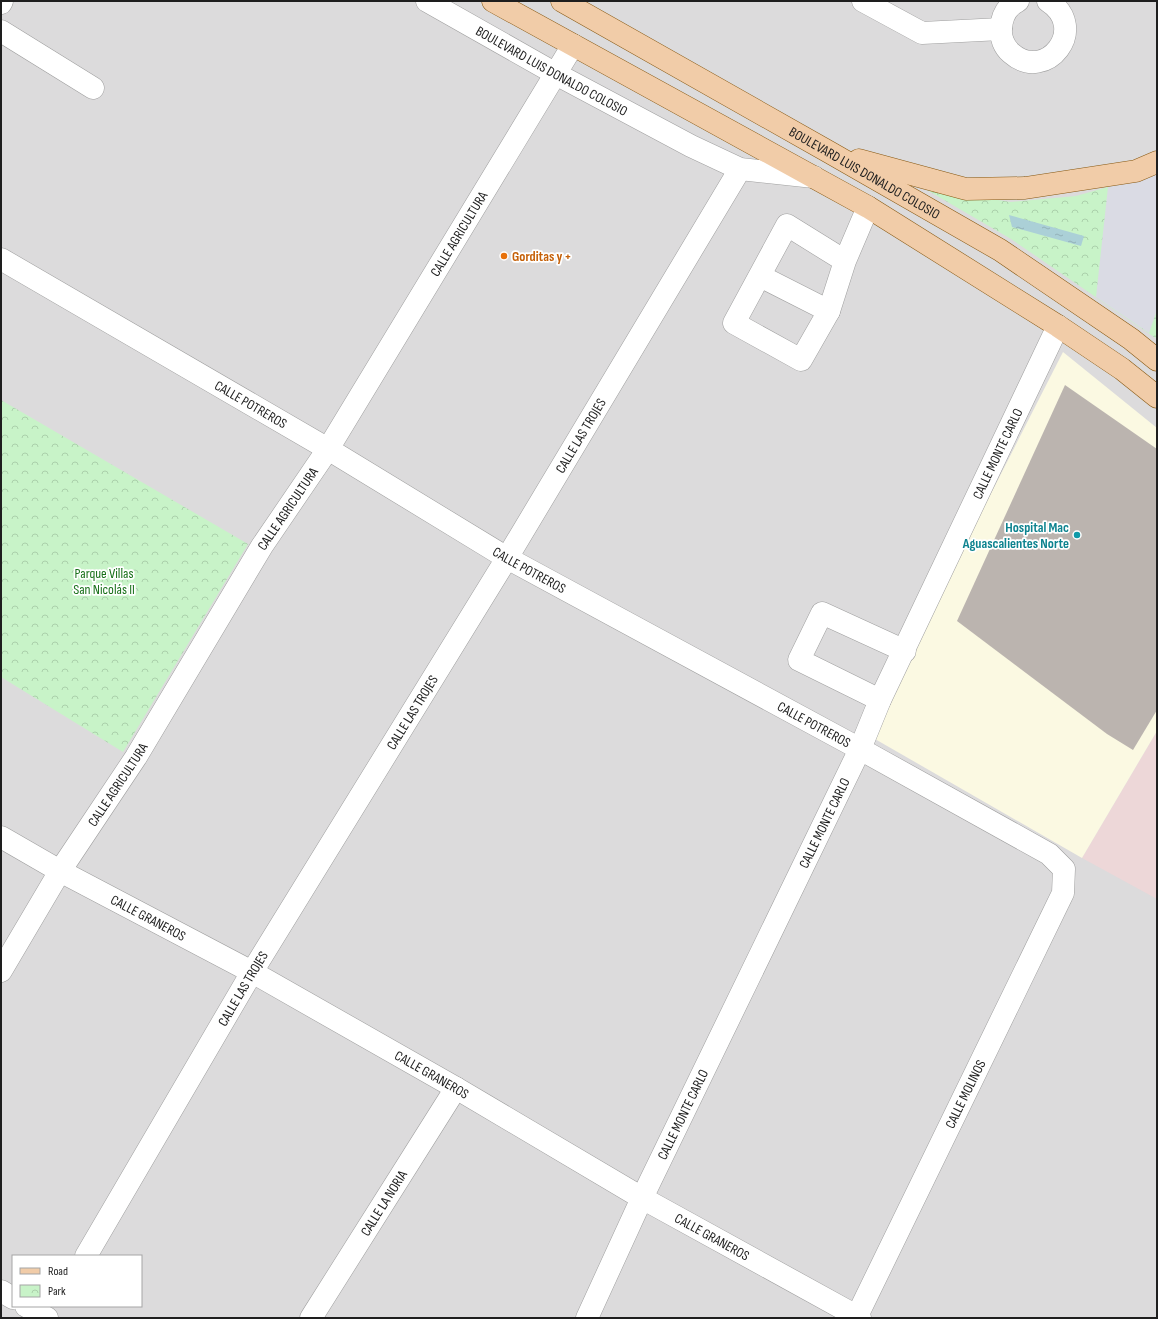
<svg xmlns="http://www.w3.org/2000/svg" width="1158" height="1319" font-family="'Sofia Sans Condensed',sans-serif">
<defs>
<pattern id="park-crowns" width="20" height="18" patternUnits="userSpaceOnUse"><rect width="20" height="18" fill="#c8f3c8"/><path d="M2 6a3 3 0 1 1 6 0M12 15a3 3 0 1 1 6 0" fill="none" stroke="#abd0ab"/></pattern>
<pattern id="water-ripples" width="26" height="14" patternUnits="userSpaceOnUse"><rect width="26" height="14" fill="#abd0d7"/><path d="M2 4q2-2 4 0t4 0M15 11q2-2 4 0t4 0" fill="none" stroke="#93b2b8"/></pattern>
</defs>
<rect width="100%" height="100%" fill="#eeebe6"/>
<path fill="#dcdbdc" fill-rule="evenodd" d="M1 1H1157V1318H1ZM13 1256H141V1306H13Z"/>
<path fill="#edd7d8" d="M1157 731V899L1082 858Z"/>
<path fill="#fbf9e2" d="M1063 352 1157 428V731L1082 858 868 735Z"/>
<g fill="url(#park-crowns)">
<path d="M1157 173V339L1011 239 920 186 958 194 1011 202 1076 196Z"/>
<path d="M1 400 248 544 123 752 1 677Z"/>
</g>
<path fill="#dadbe4" d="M1157 173V310L1149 333 1096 297 1108 187Z"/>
<path fill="url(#water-ripples)" d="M1009 215 1084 236 1081 246 1012 227Z"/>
<path fill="#bbb4af" d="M1065 385 1157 449V710L1133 750 1107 734 957 621Z"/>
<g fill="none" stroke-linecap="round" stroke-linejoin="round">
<defs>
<g id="minor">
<path id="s1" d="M427 1 556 74 691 146 740 169 814 177"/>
<path d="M863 1 922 33 1001 29"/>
<path d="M1018 1C1007 6 1002 16 1001 28 1000 37 1004 47 1011 53 1046 84 1090 28 1048 1"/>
<path d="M1 3 2 1"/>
<path d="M1 31 93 88"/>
<path id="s2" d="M1 259 328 449 507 558 860 749 1049 854 1064 869 1063 893 857 1316"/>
<path d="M845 261 787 225 734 323 801 360 829 311 845 261 868 207"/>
<path d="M760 276 829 311"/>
<path d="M880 700 799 660 822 613 905 651"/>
<path id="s3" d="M1 837 60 871 252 972 456 1088 642 1198 860 1318"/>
<path id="s4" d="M1 971 60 871 136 757 262 546 328 449 573 45"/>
<path id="s5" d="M86 1256 252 972 507 558 740 169"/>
<path d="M1 1291 13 1298"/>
<path d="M26 1306 47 1318"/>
<path id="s6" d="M311 1318 456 1088"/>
<path id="s7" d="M587 1318 642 1198 860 749 880 700 1058 326"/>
</g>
<g id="major">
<path d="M493 1 868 207 1058 326 1122 369 1157 397"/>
<path id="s8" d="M562 1 829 152 1000 250 1131 339 1157 360"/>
<path d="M859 160 966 189 1025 188 1136 171 1157 162"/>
</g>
</defs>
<use href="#minor" stroke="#9f9f9f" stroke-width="23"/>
<use href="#major" stroke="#875812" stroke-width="23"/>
<use href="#minor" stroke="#fff" stroke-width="22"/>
<use href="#major" stroke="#f1cca8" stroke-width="22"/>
</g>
<circle fill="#e8710a" stroke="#fff" stroke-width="1.5" cx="504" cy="256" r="4"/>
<circle fill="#0f9aa8" stroke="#fff" stroke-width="1.5" cx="1077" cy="535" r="4"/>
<g text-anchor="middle" stroke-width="3.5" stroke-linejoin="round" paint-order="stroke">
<g font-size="14" fill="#1e1e1e" stroke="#fff">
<text dy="5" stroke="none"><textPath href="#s1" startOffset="143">BOULEVARD LUIS DONALDO COLOSIO</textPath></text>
<text dy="5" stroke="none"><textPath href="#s8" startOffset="348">BOULEVARD LUIS DONALDO COLOSIO</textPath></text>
<text dy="5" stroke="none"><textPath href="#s4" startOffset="868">CALLE AGRICULTURA</textPath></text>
<text dy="5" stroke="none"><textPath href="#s2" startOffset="289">CALLE POTREROS</textPath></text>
<text dy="5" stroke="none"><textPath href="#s5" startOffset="958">CALLE LAS TROJES</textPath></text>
<text dy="5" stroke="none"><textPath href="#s7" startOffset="957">CALLE MONTE CARLO</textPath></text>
<text dy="5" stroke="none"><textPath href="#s4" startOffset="544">CALLE AGRICULTURA</textPath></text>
<text dy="5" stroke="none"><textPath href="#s2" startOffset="613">CALLE POTREROS</textPath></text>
<text dy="5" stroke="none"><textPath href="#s5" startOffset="634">CALLE LAS TROJES</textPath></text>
<text dy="5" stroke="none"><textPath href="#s2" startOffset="937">CALLE POTREROS</textPath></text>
<text dy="5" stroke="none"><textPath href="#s4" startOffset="220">CALLE AGRICULTURA</textPath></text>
<text dy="5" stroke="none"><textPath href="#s7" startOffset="549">CALLE MONTE CARLO</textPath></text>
<text dy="5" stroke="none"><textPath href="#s3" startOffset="168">CALLE GRANEROS</textPath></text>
<text dy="5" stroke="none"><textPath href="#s5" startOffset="310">CALLE LAS TROJES</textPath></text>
<text dy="5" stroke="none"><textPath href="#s3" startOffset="492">CALLE GRANEROS</textPath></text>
<text transform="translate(965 1094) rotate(-64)" y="5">CALLE MOLINOS</text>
<text dy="5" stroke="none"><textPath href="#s7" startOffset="225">CALLE MONTE CARLO</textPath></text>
<text dy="5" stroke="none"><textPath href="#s6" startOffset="136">CALLE LA NORIA</textPath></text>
<text dy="5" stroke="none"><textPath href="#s3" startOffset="816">CALLE GRANEROS</textPath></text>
</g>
<g font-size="14" font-weight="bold" fill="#c56008" stroke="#fff" text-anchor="start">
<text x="512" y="261">Gorditas y +</text>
</g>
<g font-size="14" font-weight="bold" fill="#0d838f" stroke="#fff" text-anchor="end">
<text x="1069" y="532">Hospital Mac<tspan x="1069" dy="16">Aguascalientes Norte</tspan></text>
</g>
<g font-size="14" fill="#187019" stroke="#fff">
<text x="104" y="578">Parque Villas<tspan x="104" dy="16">San Nicolás II</tspan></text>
</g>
</g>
<rect width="1158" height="1319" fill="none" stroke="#1e1e1e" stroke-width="4"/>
<rect x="12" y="1255" width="130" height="52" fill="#ffffff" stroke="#a5a5a5"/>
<rect x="20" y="1268" width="20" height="6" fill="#f1cca8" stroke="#a5a5a5"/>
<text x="48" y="1275" font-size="12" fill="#1e1e1e">Road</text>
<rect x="20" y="1285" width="20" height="12" fill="url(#park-crowns)" stroke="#a5a5a5"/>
<text x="48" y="1295" font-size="12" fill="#1e1e1e">Park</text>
</svg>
